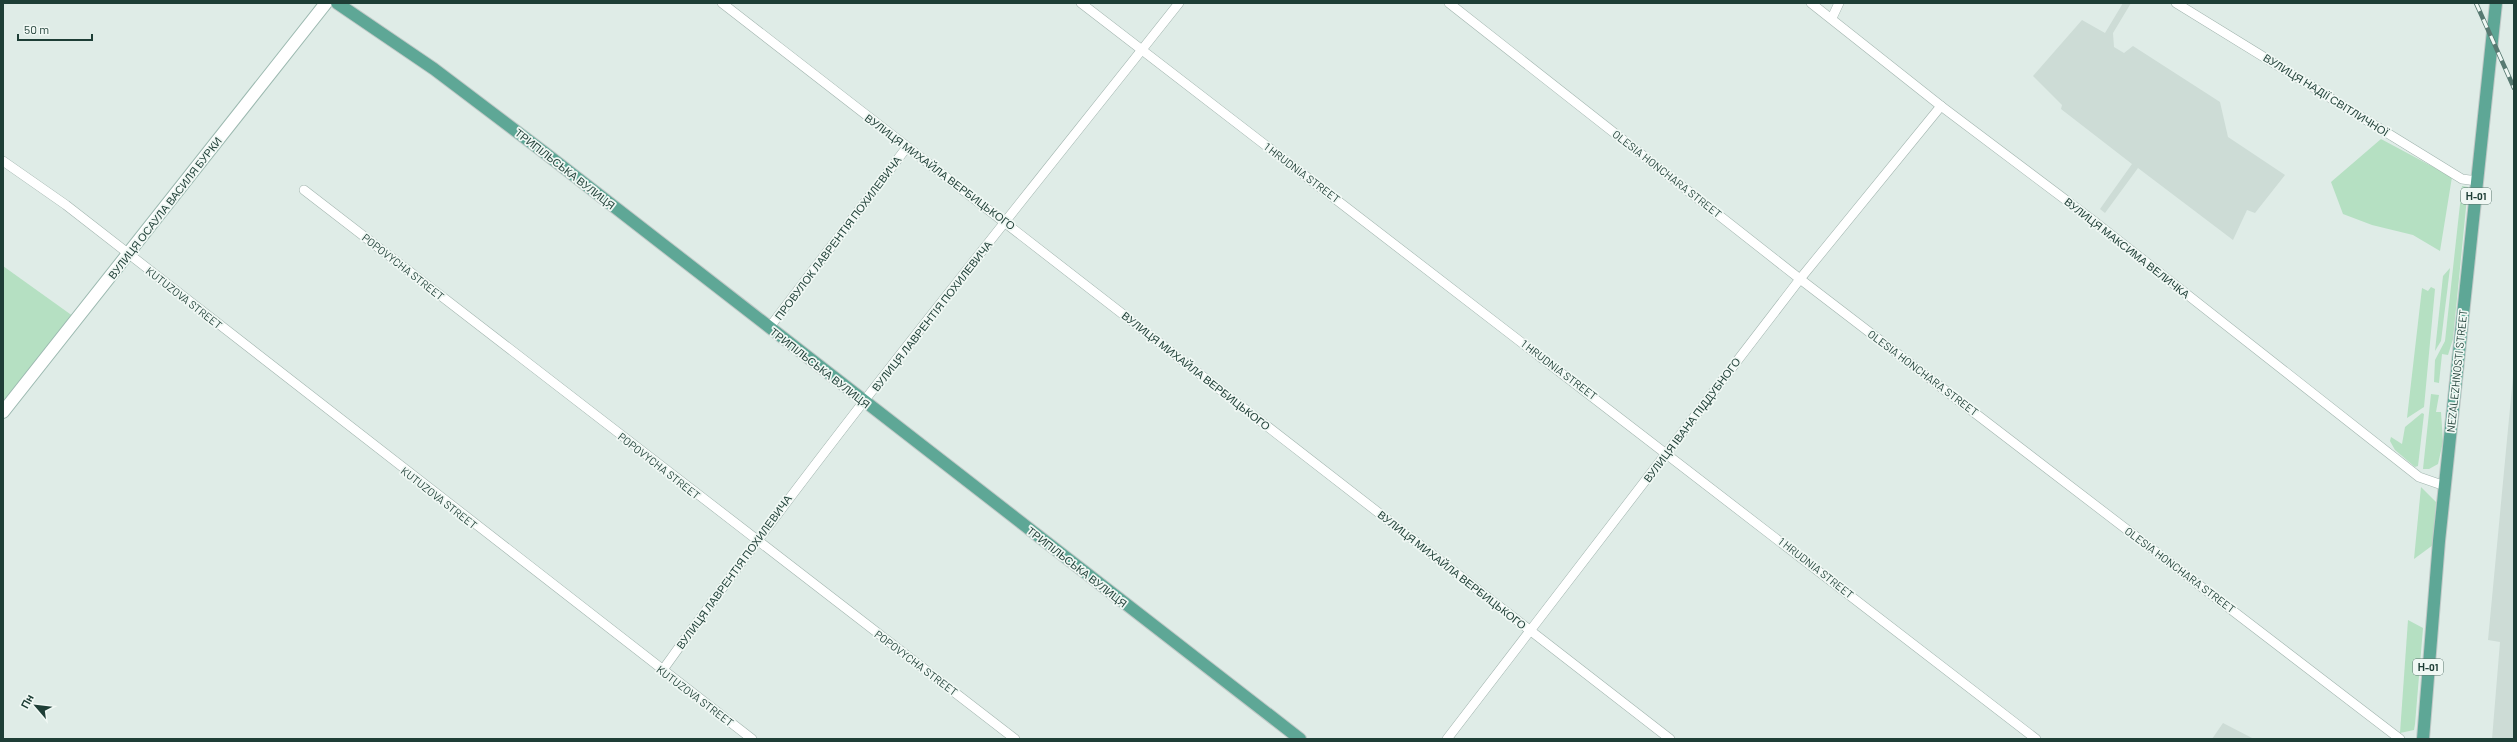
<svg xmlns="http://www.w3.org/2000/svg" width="2517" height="742" font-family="Barlow,sans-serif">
<rect width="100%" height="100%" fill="#dfece7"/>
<g fill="#cddcd6">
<path d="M2123 3H2131L2113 33 2114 47 2124 53 2133 46 2220 102 2228 137 2285 175 2255 213 2247 210 2233 240 2138 168 2105 213 2100 209 2132 164 2061 109 2062 105 2033 76 2082 20 2105 33Z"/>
<path d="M2514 366V739H2492L2500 642 2488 640Z"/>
<path d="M2223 723 2254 739H2212Z"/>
</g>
<g fill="#b5e0c2">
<path d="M2381 139 2452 177 2440 251 2413 235 2372 225 2343 214 2331 182Z"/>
<path d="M2462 186 2468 187 2453 339 2448 355 2442 354 2439 383 2434 382 2435 360 2445 341Z"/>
<path d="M3 266 77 319 8 406 3 402Z"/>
<path d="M2450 268 2441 341 2435 351 2443 276Z"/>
<path d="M2431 287 2435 289 2424 407 2407 418 2422 288 2428 291Z"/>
<path d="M2431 394 2439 395 2436 412H2441L2443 442 2438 464 2429 469H2423Z"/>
<path d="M2422 413 2424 414 2418 466 2415 467 2395 450 2390 441 2391 437 2402 444 2405 427Z"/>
<path d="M2421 487 2436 502 2433 545 2414 559Z"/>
<path d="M2408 620 2423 628 2415 724 2414 730 2400 733Z"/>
</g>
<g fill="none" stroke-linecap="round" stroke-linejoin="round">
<defs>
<g id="street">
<path d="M722 3 1670 739"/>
<path d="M1081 3 2036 739"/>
<path d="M1449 3 1800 279 2400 739"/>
<path d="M1811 3 1941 106 2095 222 2419 477 2445 486"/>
<path d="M2176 3 2462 179 2477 181"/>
<path d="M1832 18 1839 3"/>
<path d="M3 161 66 205 752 739"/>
<path d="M304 190 1015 739"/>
<path d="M769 328 907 147"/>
<path d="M662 671C826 442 1004 224 1179 3"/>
<path d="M1447 739 1800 279 1941 106"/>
</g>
<path id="secondary" d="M3 412 326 3"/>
<g id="primary">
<path d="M337 3 434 69 545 153 1300 739"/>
<path d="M2423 739 2439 541 2496 3"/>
</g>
</defs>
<use href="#street" stroke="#a1b4ae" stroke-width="10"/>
<use href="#secondary" stroke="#9cb9b0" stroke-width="14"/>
<use href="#primary" stroke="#c0c9c7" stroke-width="14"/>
<use href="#street" stroke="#fff" stroke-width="9"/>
<use href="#secondary" stroke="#fff" stroke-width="12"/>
<use href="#primary" stroke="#5ea796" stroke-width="12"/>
<defs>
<path id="rail" d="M2476 3 2514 88"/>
</defs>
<use href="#rail" stroke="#587a72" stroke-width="4.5"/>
<use href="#rail" stroke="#f0f8f4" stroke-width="3" stroke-dasharray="9" stroke-linecap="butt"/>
</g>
<g text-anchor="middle" stroke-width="3.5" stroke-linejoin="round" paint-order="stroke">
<g fill="#f0f8f4" stroke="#5d766f" stroke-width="1">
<rect x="2461" y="188" width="30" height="16" rx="3"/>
<rect x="2413" y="659" width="30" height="16" rx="3"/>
</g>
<g font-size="10" font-weight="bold" fill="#1e3e36">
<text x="2476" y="200">Н-01</text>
<text x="2428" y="671">Н-01</text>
</g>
<g font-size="11" fill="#1e3e36" stroke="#f0f8f4">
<text transform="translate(2326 95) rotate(32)" y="4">ВУЛИЦЯ НАДІЇ СВІТЛИЧНОЇ</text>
<text transform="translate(565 169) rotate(38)" y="4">ТРИПІЛЬСЬКА ВУЛИЦЯ</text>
<text transform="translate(940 172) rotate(37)" y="4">ВУЛИЦЯ МИХАЙЛА ВЕРБИЦЬКОГО</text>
<text transform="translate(1302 173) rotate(37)" y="4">1 HRUDNIA STREET</text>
<text transform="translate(1667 174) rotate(38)" y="4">OLESIA HONCHARA STREET</text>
<text transform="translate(165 208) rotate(-52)" y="4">ВУЛИЦЯ ОСАУЛА ВАСИЛЯ БУРКИ</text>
<text transform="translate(838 238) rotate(-53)" y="4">ПРОВУЛОК ЛАВРЕНТІЯ ПОХИЛЕВИЧА</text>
<text transform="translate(2127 248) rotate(38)" y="4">ВУЛИЦЯ МАКСИМА ВЕЛИЧКА</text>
<text transform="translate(403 267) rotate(38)" y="4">POPOVYCHA STREET</text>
<text transform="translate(184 298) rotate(38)" y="4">KUTUZOVA STREET</text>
<text transform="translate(932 316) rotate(-52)" y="4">ВУЛИЦЯ ЛАВРЕНТІЯ ПОХИЛЕВИЧА</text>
<text transform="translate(820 368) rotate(38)" y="4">ТРИПІЛЬСЬКА ВУЛИЦЯ</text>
<text transform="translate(1559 370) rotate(37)" y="4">1 HRUDNIA STREET</text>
<text transform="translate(1196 371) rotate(38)" y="4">ВУЛИЦЯ МИХАЙЛА ВЕРБИЦЬКОГО</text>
<text transform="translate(2457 371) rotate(-84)" y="4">NEZALEZHNOSTI STREET</text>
<text transform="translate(1923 373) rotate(37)" y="4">OLESIA HONCHARA STREET</text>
<text transform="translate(1692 420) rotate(-53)" y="4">ВУЛИЦЯ ІВАНА ПІДДУБНОГО</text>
<text transform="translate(659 466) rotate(38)" y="4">POPOVYCHA STREET</text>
<text transform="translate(439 498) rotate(38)" y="4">KUTUZOVA STREET</text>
<text transform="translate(1077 567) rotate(38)" y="4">ТРИПІЛЬСЬКА ВУЛИЦЯ</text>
<text transform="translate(1816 568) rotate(38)" y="4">1 HRUDNIA STREET</text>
<text transform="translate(1452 570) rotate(38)" y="4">ВУЛИЦЯ МИХАЙЛА ВЕРБИЦЬКОГО</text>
<text transform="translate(2180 570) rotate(37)" y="4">OLESIA HONCHARA STREET</text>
<text transform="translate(734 572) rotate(-54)" y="4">ВУЛИЦЯ ЛАВРЕНТІЯ ПОХИЛЕВИЧА</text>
<text transform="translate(916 663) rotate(37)" y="4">POPOVYCHA STREET</text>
<text transform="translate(695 696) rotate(37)" y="4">KUTUZOVA STREET</text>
</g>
</g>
<rect width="2517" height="742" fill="none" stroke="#1e3e36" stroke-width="8"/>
<g transform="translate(36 706) rotate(298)" stroke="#f0f8f4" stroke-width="3" paint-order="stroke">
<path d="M0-3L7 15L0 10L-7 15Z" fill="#1e3e36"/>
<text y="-6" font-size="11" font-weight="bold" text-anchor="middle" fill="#1e3e36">Пн</text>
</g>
<path d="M18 34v6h74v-6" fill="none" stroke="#1e3e36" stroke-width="2"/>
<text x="24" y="34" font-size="12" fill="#1e3e36" stroke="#f0f8f4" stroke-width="3" paint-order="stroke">50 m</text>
</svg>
